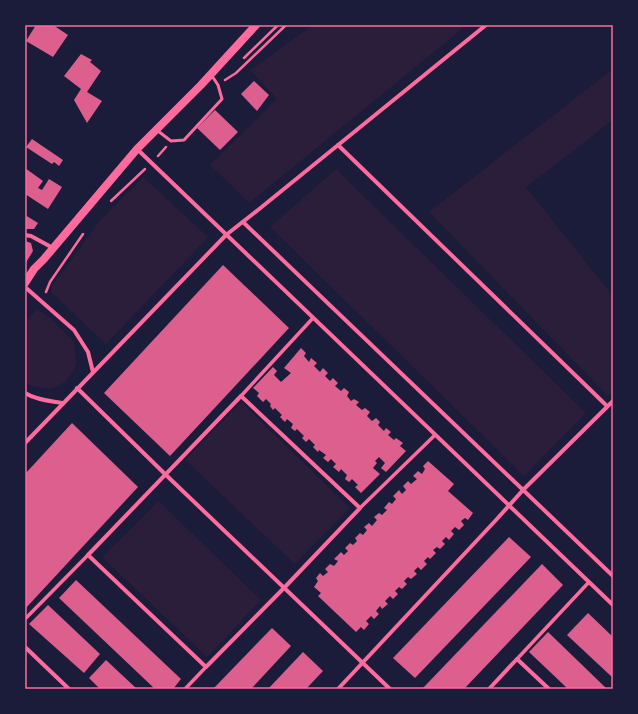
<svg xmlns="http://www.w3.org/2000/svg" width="638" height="714" font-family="Lora,serif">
<rect width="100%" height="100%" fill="#1b1b3a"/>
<g fill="#2a1e3b">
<path d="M313 25H467L249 203 210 165 277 99 250 70Z"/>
<path d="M613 69V120L526 187 613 296V391L608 396 429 212Z"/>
<path d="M336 169 586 413 524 476 270 227Z"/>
<path d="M143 177 208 237 106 344 52 293V285L61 274 99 222Z"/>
<path d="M37 309 50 318 74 342 76 362 74 370 65 382 50 389 37 387 25 384V322Z"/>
<path d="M241 402 350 508 295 564 185 460Z"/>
<path d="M159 501 261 600 207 657 102 557Z"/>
</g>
<g fill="#dd5f8e">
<path d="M36 25H53L68 35 53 57 26 41Z"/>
<path d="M81 54 92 60 90 62 101 71 87 92 102 101 87 123 74 100 81 89 64 76Z"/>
<path d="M254 81 269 95 257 111 241 94Z"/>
<path d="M215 110 238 132 220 150 197 128Z"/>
<path d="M32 139 63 160 59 166 54 162 52 164 26 147Z"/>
<path d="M25 168 43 181 38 188 42 190 49 179 62 187 48 209 25 194Z"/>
<path d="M25 215 38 223 34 229H25Z"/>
<path d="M25 241 31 243 33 251 25 264Z"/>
<path d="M223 265 289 328 170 456 104 393Z"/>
<path d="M301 348 306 353 304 356 309 362 311 358 317 363 314 366 320 372 323 368 328 373 325 376 330 381 333 378 338 383 335 386 341 391 344 388 349 392 347 396 351 401 354 399 359 402 356 405 362 410 365 408 370 412 367 416 372 421 376 418 380 422 378 425 384 431 386 428 391 432 388 435 394 440 396 438 403 443 400 446 406 451 386 472 381 468 385 463 379 457 375 461 377 463 373 468 380 474 361 493 355 487 358 485 352 479 349 482 345 479 347 475 341 469 339 472 333 467 336 464 331 459 328 462 323 458 326 455 319 450 318 452 313 447 315 445 309 439 306 442 302 438 304 436 297 429 295 431 291 428 293 424 287 419 285 422 280 417 282 415 275 408 273 410 270 406 271 404 266 399 263 402 257 396 259 393 253 388 273 367 277 371 274 375 281 382 291 373 284 368Z"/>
<path d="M72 423 138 487 25 609V474Z"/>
<path d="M428 461 454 484 448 491 473 513 468 520 465 518 461 521 464 525 459 530 455 527 451 531 454 534 449 540 446 537 442 541 445 544 440 549 437 547 433 550 436 553 430 559 428 557 424 561 427 564 421 570 418 567 414 571 417 574 411 579 408 577 404 581 407 584 402 589 399 587 395 591 398 594 393 599 390 596 385 601 388 604 382 609 380 606 376 611 379 614 374 619 371 616 366 621 369 624 364 630 361 627 356 632 318 596 321 593 314 587 318 581 316 578 320 573 323 576 328 572 325 569 330 564 334 566 338 561 334 559 341 552 344 555 348 551 345 548 350 543 353 545 357 541 355 538 360 533 363 535 367 530 364 527 369 523 372 526 377 520 374 517 379 513 382 515 387 510 384 508 389 502 392 504 396 499 393 496 399 490 402 494 406 490 403 486 408 481 411 484 417 479 413 476 418 471 422 474 425 469 423 466Z"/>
<path d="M509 537 531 557 415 678 393 658Z"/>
<path d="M542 564 563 585 464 689H422Z"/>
<path d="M76 580 181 679 173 689H155L59 598Z"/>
<path d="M48 605 100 654 84 673 29 624Z"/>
<path d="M588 613 613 637V678L567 635Z"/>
<path d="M272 628 291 646 251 689H213Z"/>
<path d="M548 632 607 689H568L529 652Z"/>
<path d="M303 652 323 671 306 689H268Z"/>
<path d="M106 660 137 689H100L89 678Z"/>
</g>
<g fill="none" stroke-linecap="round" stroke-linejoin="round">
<g stroke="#ff6b9d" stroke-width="2.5">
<path d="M244 58 278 25"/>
<path d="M225 80 236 73 286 25"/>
<path d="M158 156 166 147"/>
<path d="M111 201 145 169"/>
<path d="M46 292 50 282 83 234"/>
</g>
<path stroke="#ff6b9d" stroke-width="3" d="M158 131 171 141 184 140 222 99 218 85 212 76"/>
<g stroke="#ff6b9d" stroke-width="3.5">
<path d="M241 396 313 318"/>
<path d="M360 508 435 435"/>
<path d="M25 619 88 555"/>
<path d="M517 659 589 582"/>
<path d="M185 689 206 667"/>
</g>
<g stroke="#ff6b9d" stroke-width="4">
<path d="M338 145 607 406"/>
<path d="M137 149 613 605"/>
<path d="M243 222 613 576"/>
<path d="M25 235 31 236 53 248"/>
<path d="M25 287 74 330 88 352 93 372"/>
<path d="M77 388 166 475 390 689"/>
<path d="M25 393C36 400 50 401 62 403"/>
<path d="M241 396 360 508 284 588 206 667 88 555Z"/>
<path d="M25 443 226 235 258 210 486 25"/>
<path d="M25 647 69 689"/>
<path d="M338 689 496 520 523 490 613 401"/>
<path d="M489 689 517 659 549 689"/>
</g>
<path stroke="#ff6b9d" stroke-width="8" d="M25 283 34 269 44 259 137 149 201 85 256 25"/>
</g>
<rect width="638" height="714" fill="none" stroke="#1b1b3a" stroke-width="52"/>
<rect x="26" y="26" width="586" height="662" fill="none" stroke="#ff6b9d" stroke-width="1.5"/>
</svg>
